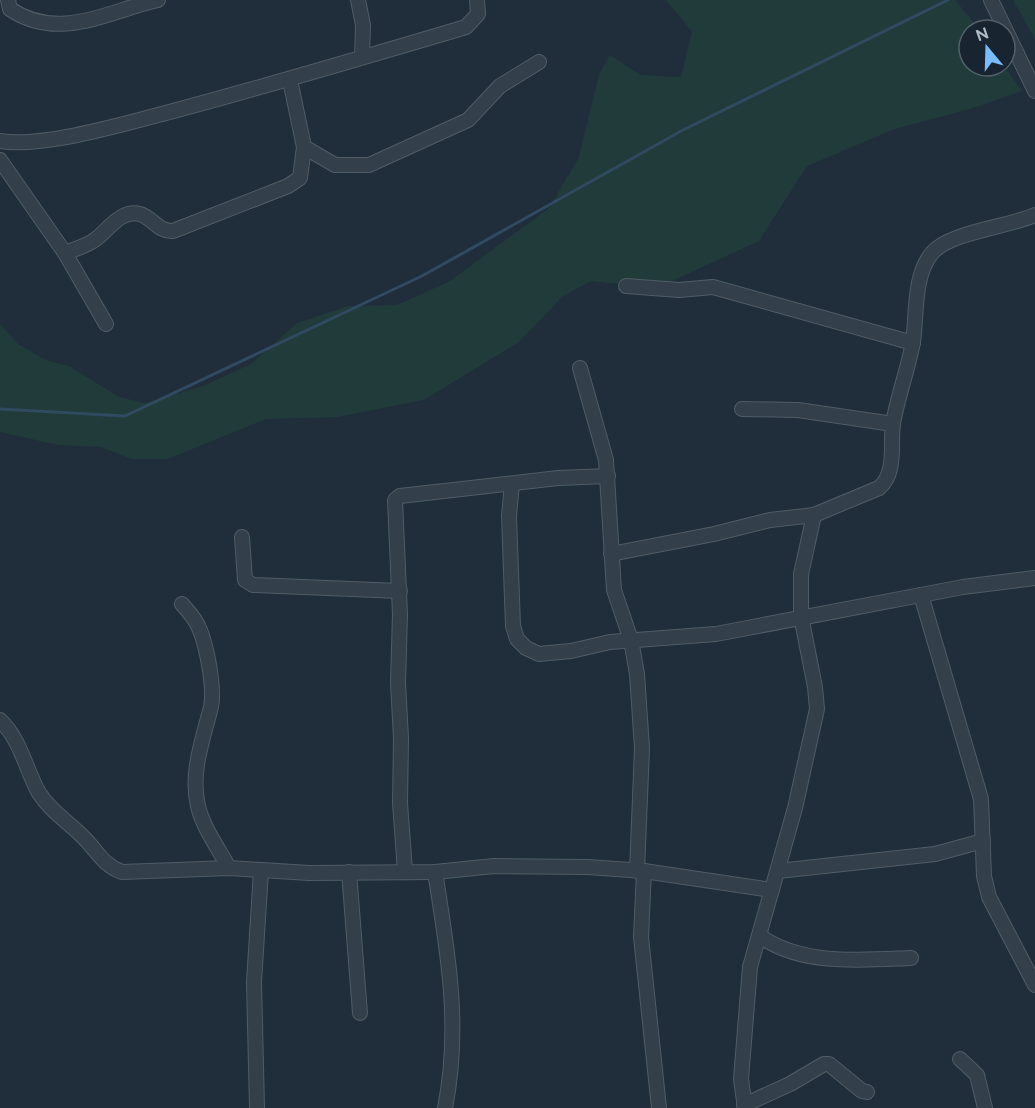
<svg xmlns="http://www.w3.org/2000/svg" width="1035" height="1108" font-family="Raleway,sans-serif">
<rect width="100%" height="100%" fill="#1f2e3a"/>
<g fill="#213b3b">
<path d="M666 0H955L980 30H969V66H1004L1022 91 970 109 895 129 807 166 759 241 657 288 591 281 563 296 519 342 424 400 337 417 266 419 168 459H132L101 447 58 445 0 432V324L18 344 46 360 69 366 119 397 145 403 203 386 251 364 297 323 348 306 397 305 450 281 549 208 579 157 599 74 610 55 640 75 681 77 692 32Z"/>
<path d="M1013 0H1035V39Z"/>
</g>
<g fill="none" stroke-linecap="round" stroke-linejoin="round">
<path stroke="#2f4a61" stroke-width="3" d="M0 409 125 416 422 276 683 130 948 0"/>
<defs>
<g id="minor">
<path d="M8 0 10 9C59 42 108 11 158 0"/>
<path d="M358 0 363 25 362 57"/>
<path d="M991 0 1035 91"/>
<path d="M0 141C40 148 121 125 162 114 264 87 365 57 466 27L478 14 477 0"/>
<path d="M304 147 335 165H369L468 120 500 86 539 62"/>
<path d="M0 160 65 253 106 324"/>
<path d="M65 253C75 249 87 246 96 239 108 230 121 209 140 214 153 218 158 232 173 231L288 186 300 178 304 147 290 80"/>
<path d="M626 286 679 290 713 287 913 343"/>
<path d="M580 368 606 460 614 590 631 640 637 674 642 748 637 871"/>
<path d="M742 409 798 410 893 424"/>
<path d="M512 484 509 516 513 626 517 639 526 648 539 654 571 651 610 642 716 634 963 587 1035 578"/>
<path d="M242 537 245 580 253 585 400 591"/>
<path d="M611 554 714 534 770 520 814 515 879 488C897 473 890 444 893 423 898 396 908 369 913 342 917 315 913 276 932 253 950 232 1008 227 1035 215"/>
<path d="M921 595 981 799 984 876 989 897 1035 985"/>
<path d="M182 604C186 609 192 615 196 622 206 639 215 687 211 707 203 739 190 773 198 806 203 828 219 849 229 868"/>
<path d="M0 720C21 740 25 768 39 793 51 812 70 823 85 839 98 852 103 865 122 872L229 868 309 873 435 872 494 866 588 867 644 871 772 890"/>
<path d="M405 871 400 803 401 738 398 683 400 614 395 500 400 496 558 478 608 476"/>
<path d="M644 871 641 937 659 1108"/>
<path d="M778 871 935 854 983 841"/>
<path d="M349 872 360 1013"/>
<path d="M435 872C448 953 461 1027 445 1108"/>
<path d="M760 936C801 966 862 960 911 958"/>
<path d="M960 1059 977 1075 985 1108"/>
<path d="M744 1105 790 1084 824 1064H829L862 1091 867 1092"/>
<path d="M257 1108 254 982 261 871"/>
<path d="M745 1108 741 1079 750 967 795 808 817 709 815 687 801 616V574L814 515"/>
</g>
</defs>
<use href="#minor" stroke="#505d68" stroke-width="16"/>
<use href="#minor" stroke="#333f4a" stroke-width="14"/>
</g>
<g transform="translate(987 48) rotate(341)"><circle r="28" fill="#18242f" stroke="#54606c" stroke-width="1.5"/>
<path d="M0-4.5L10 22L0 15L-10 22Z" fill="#7abdff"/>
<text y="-9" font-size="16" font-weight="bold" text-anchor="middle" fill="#adbac7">N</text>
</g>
</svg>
